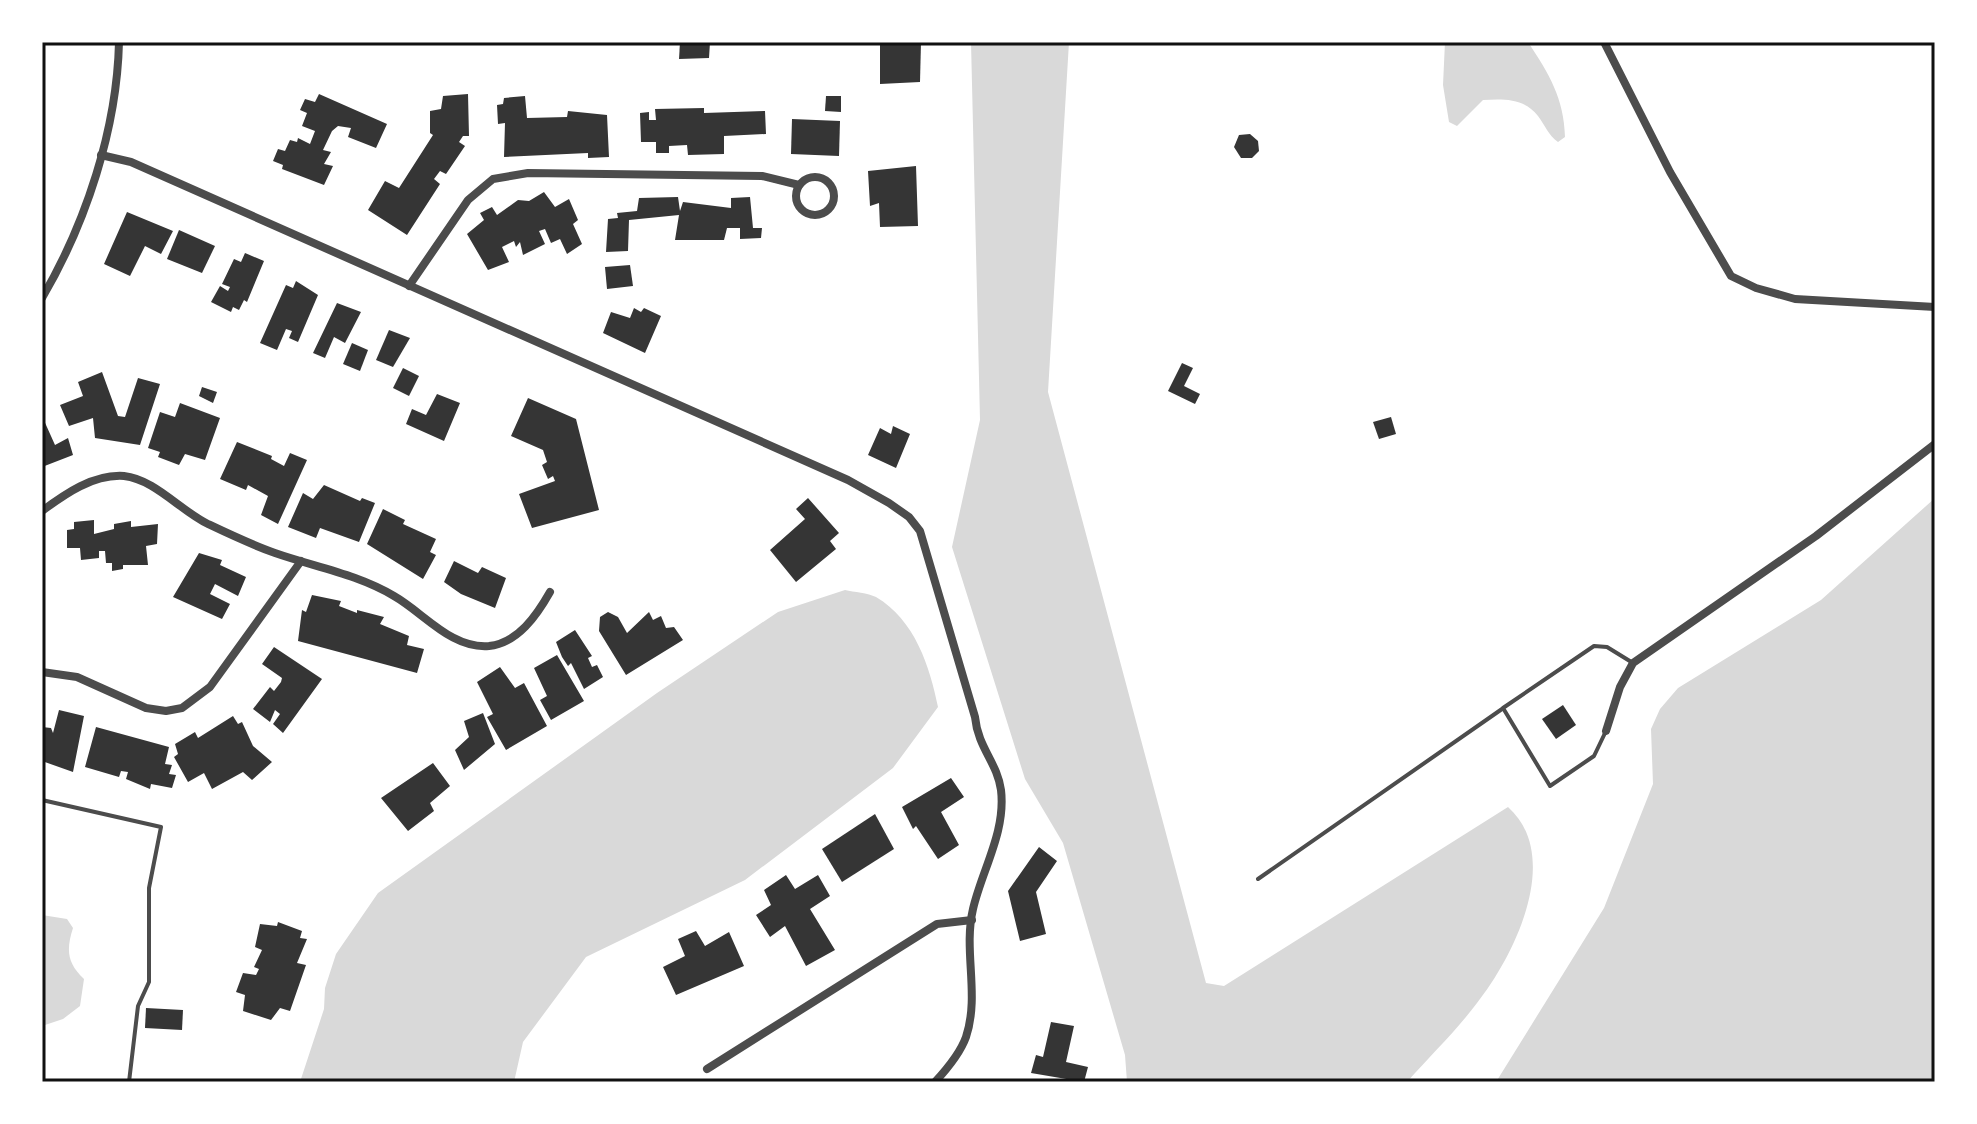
<svg xmlns="http://www.w3.org/2000/svg" width="1977" height="1124" font-family="Figtree,sans-serif">
<rect width="100%" height="100%" fill="#fff"/>
<g fill="#d9d9d9">
<path d="M971 42H1069L1048 392 1206 983 1224 986 1508 807C1563 856 1515 955 1477 1003 1456 1031 1430 1056 1407 1082H1127L1125 1055 1063 843 1025 779 952 547 980 420Z"/>
<path d="M1445 42H1528C1549 74 1564 98 1565 137L1558 142C1548 135 1545 125 1538 116 1524 98 1504 99 1483 100L1457 126 1449 122 1443 85Z"/>
<path d="M1935 498V1082H1496L1604 908 1653 784 1651 729 1660 709 1678 688 1821 600Z"/>
<path d="M845 590C854 592 868 593 876 597 915 620 930 667 938 707L893 768 745 880 586 957 523 1042 514 1082H300L324 1009 325 988 336 954 378 893 657 693 778 612Z"/>
<path d="M42 915 67 919 73 928C66 950 67 963 84 979L80 1006 63 1019 42 1026Z"/>
</g>
<g fill="#353535">
<path d="M680 42H710L709 58 679 59Z"/>
<path d="M880 42H921L920 82 880 84Z"/>
<path d="M319 94 387 124 376 148 348 137 351 128 338 126 332 131 323 150 331 152 324 164 333 166 324 185 282 169 283 165 273 161 278 149 285 151 290 140 297 142 298 138 310 144 315 131 302 126 307 113 300 110 305 99 315 102Z"/>
<path d="M468 94 469 136H463L459 142 465 146 446 174 440 171 434 179 440 184 407 235 368 210 385 181 399 188 433 135 430 133V111L441 109 443 96Z"/>
<path d="M525 96 527 118 567 117 568 111 607 115 609 157 588 158V153L504 157 505 123 498 124 497 105 503 104 504 98Z"/>
<path d="M826 96H841V112L825 111Z"/>
<path d="M704 108V113L765 111 766 134 724 136V154L688 155 687 145 669 146V153H656V142H641L640 113 649 112V120H656L655 109Z"/>
<path d="M792 119 840 121 839 156 791 154Z"/>
<path d="M1250 134 1258 141 1259 151 1252 158H1241L1234 147 1239 135Z"/>
<path d="M916 166 918 226 880 227 879 203 870 206 868 171Z"/>
<path d="M544 192 555 207 569 199 578 220 573 224 582 244 567 254 560 239 551 243 545 229 539 231 545 244 523 255 520 242 516 247 514 241 502 247 509 262 488 270 467 234 484 220 480 213 492 207 497 215 518 200 529 201Z"/>
<path d="M678 197 680 211 683 202 731 208V198L750 197 753 228H762L761 238 740 239V228H727L724 240H675L679 215 629 220 628 251 606 252 608 219 618 218 617 213 637 211 639 198Z"/>
<path d="M127 212 173 231 161 254 145 246 130 276 104 264Z"/>
<path d="M179 230 215 246 202 273 167 259Z"/>
<path d="M245 253 264 261 247 302 244 300 239 310 233 307 231 312 211 302 220 286 228 291 230 287 222 284 234 259 241 262Z"/>
<path d="M630 265 633 286 607 289 605 267Z"/>
<path d="M296 281 318 295 298 342 289 338 292 331 286 329 277 350 260 343 286 285 293 288Z"/>
<path d="M337 303 361 312 345 343 334 337 325 358 313 353Z"/>
<path d="M634 308 641 312 644 308 661 316 645 353 603 333 611 312 630 318Z"/>
<path d="M389 330 410 338 393 367 376 360Z"/>
<path d="M352 343 368 350 360 371 343 364Z"/>
<path d="M1182 363 1193 368 1184 386 1200 394 1195 404 1168 391Z"/>
<path d="M403 368 419 376 409 396 393 388Z"/>
<path d="M102 372 118 416 125 417 138 378 160 384 140 445 95 438 93 418 69 426 60 405 83 396 78 382Z"/>
<path d="M202 387 217 392 213 403 199 396Z"/>
<path d="M437 394 460 403 444 441 406 424 412 409 426 415Z"/>
<path d="M528 398 576 419 599 510 532 528 519 494 555 481 553 476 548 479 542 465 547 462 543 450 511 436Z"/>
<path d="M180 403 220 418 205 460 185 454 179 465 158 457 160 452 148 448 160 412 175 417Z"/>
<path d="M42 416 55 445 68 438 73 455 42 467Z"/>
<path d="M1391 417 1396 434 1379 439 1373 422Z"/>
<path d="M893 426 910 434 896 468 868 455 880 428 891 434Z"/>
<path d="M237 442 272 456 271 459 284 466 290 453 307 460 278 524 261 515 268 496 248 485 246 490 220 479Z"/>
<path d="M324 485 360 501 362 498 375 503 359 542 320 528 316 538 288 527 303 493 313 499Z"/>
<path d="M808 498 839 533 830 541 836 549 796 582 770 550 805 519 796 509Z"/>
<path d="M383 509 405 520 403 524 436 539 430 552 436 555 423 579 367 544Z"/>
<path d="M94 520V534L114 529V524L131 521V527L158 524 157 544 146 546 148 565H123V569L112 571V563H106L105 551H99V558L81 560 80 548H67V530L74 529V522Z"/>
<path d="M199 553 222 560 220 565 246 577 238 596 215 584 210 594 230 604 222 619 173 597Z"/>
<path d="M454 561 478 573 482 567 506 578 495 608 461 594 444 582Z"/>
<path d="M312 595 341 601 339 606 357 613V610L384 617 380 624 409 636 407 645 424 649 417 673 298 641 302 610 306 612Z"/>
<path d="M608 612 618 617 627 633 649 612 653 620 661 616 666 628 674 627 683 640 626 675 599 631 600 617Z"/>
<path d="M575 630 592 656 588 658 592 667 597 665 603 677 584 689 571 663 568 666 562 657 556 642Z"/>
<path d="M274 647 322 679 283 733 273 724 280 714 275 710 270 722 253 709 270 687 274 691 281 682 282 678 262 664Z"/>
<path d="M557 655 584 701 551 720 540 700 547 696 534 668Z"/>
<path d="M500 667 515 688 524 683 547 726 506 750 487 717 493 714 477 682Z"/>
<path d="M1563 705 1576 725 1556 739 1542 719Z"/>
<path d="M59 710 84 716 73 772 42 761V727L51 728 53 733Z"/>
<path d="M483 713 495 744 464 770 455 750 469 737 464 721Z"/>
<path d="M233 716 238 724 242 722 253 746 272 762 252 780 243 772 212 789 204 773 188 782 174 757 178 754 175 744 195 732 198 738Z"/>
<path d="M96 727 169 747 165 764 172 765 169 774 176 775 172 788 151 784 150 789 126 779 128 772 121 771 119 777 85 767Z"/>
<path d="M433 763 450 786 430 803 434 811 408 831 381 798Z"/>
<path d="M951 778 964 797 941 812 959 845 938 859 916 826 913 829 902 807Z"/>
<path d="M875 814 894 849 842 882 822 849Z"/>
<path d="M1039 847 1057 861 1036 892 1046 934 1020 941 1008 891Z"/>
<path d="M786 875 795 889 818 875 830 896 810 909 835 950 806 966 785 926 770 937 756 915 771 905 764 890Z"/>
<path d="M278 922 302 931 300 938 307 939 297 963 306 965 290 1011 280 1008 271 1020 243 1011 245 995 236 992 243 973 256 975 259 969 254 967 262 950 255 947 260 924 277 926Z"/>
<path d="M696 931 705 946 729 932 744 966 676 995 663 967 685 956 678 939Z"/>
<path d="M146 1008 183 1010 182 1030 145 1028Z"/>
<path d="M1051 1022 1074 1026 1066 1062 1088 1067 1084 1082 1031 1073 1036 1055 1043 1057Z"/>
</g>
<g fill="none" stroke-linecap="round" stroke-linejoin="round">
<g stroke="#4c4c4c" stroke-width="4">
<path d="M1606 731 1594 756 1550 786 1503 708 1594 646 1607 647 1633 663"/>
<path d="M42 800 161 827 149 888V982L138 1006 129 1082"/>
<path d="M1258 879 1502 709"/>
</g>
<g stroke="#4c4c4c" stroke-width="8">
<path d="M1604 42 1670 172 1731 276 1756 288 1795 299 1935 307"/>
<path d="M101 155 131 162 848 480 889 503 909 517 920 531 975 717C978 748 997 762 1001 790 1006 832 982 870 973 909 963 951 980 995 966 1037 960 1054 947 1069 935 1082"/>
<circle cx="815" cy="196" r="19"/>
<path d="M409 286 468 200 493 179 528 173 762 176 799 185"/>
<path d="M42 298C86 223 117 129 119 42"/>
<path d="M42 511C65 494 93 474 124 476 154 479 181 511 208 524 229 534 252 545 275 553 315 567 357 574 394 596 424 613 451 649 489 646 518 643 537 615 550 592"/>
<path d="M42 672 77 677 146 708 166 711 182 708 210 687 301 561"/>
<path d="M1606 731 1620 687 1633 663 1816 536 1935 444"/>
<path d="M707 1069 937 924 972 920"/>
</g>
</g>
<rect width="1977" height="1124" fill="none" stroke="#ffffff" stroke-width="88"/>
<rect x="44" y="44" width="1889" height="1036" fill="none" stroke="#111" stroke-width="3"/>
</svg>
